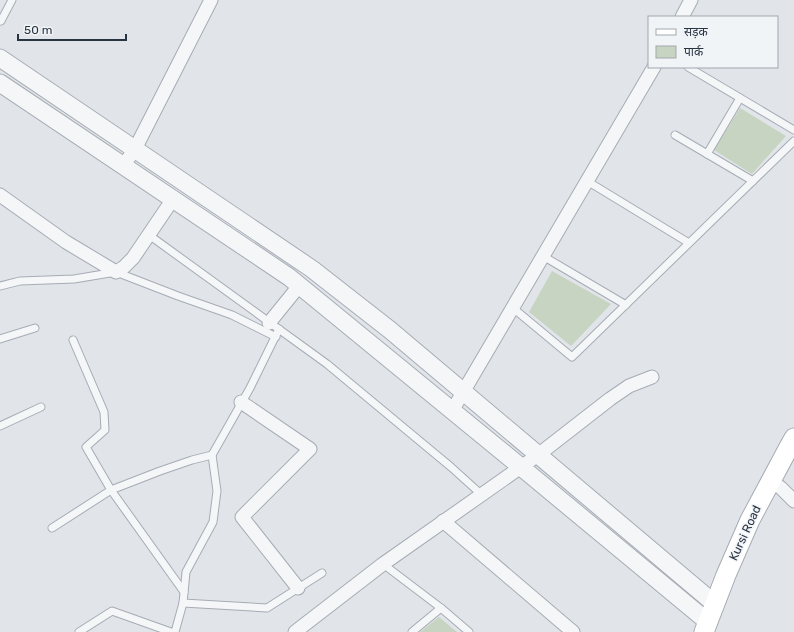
<svg xmlns="http://www.w3.org/2000/svg" width="794" height="632" font-family="Rubik,'Noto Sans Devanagari',sans-serif">
<rect width="100%" height="100%" fill="#e1e5ea"/>
<g fill="#c8d4c2">
<path d="M740 108 786 136 752 174 714 150Z"/>
<path d="M552 271 611 304 571 346 529 312Z"/>
<path d="M439 617 457 632H420Z"/>
</g>
<g fill="none" stroke-linecap="round" stroke-linejoin="round">
<defs>
<g id="service">
<path d="M1 21 12 0"/>
<path d="M688 67 794 130"/>
<path d="M675 135 753 181"/>
<path d="M707 154 740 98"/>
<path d="M587 181 689 243"/>
<path d="M149 235 327 364 451 467 482 495"/>
<path d="M543 256 626 305"/>
<path d="M0 286 20 281 74 279 116 272 178 296 232 315 276 337"/>
<path d="M513 308 572 357 794 141"/>
<path d="M0 339 35 328"/>
<path d="M73 340 104 412 105 430 86 447 111 490 184 592"/>
<path d="M0 426 41 407"/>
<path d="M52 528 111 490 160 471 192 460 212 455"/>
<path d="M383 564 441 608 469 632"/>
<path d="M183 603 267 608 322 573"/>
<path d="M79 632 112 611 171 632"/>
<path d="M175 632 183 603 186 572 213 522 217 491 212 455 250 388 279 329"/>
<path d="M412 632 441 608"/>
</g>
<g id="minor">
<path d="M682 17 691 0"/>
<path d="M123 166 135 149 211 0"/>
<path d="M0 195 66 242 116 272 124 267 133 258 173 199"/>
<path d="M269 323 299 286"/>
<path d="M241 402 310 449 242 517 298 588"/>
<path d="M452 411 654 67"/>
<path d="M771 481 781 488 794 501"/>
<path d="M443 521 573 632"/>
<path d="M295 632 383 564 538 455 610 399 629 386 652 377"/>
</g>
<g id="tertiary">
<path d="M0 58 312 269 390 330 715 604"/>
<path d="M0 83 289 277 521 467 708 622"/>
</g>
<path id="secondary" d="M704 632 726 575 750 520 789 447 794 438"/>
</defs>
<use href="#service" stroke="#a6acb4" stroke-width="9"/>
<use href="#minor" stroke="#a6acb4" stroke-width="15"/>
<use href="#tertiary" stroke="#a6acb4" stroke-width="19"/>
<use href="#secondary" stroke="#a6acb4" stroke-width="21"/>
<use href="#service" stroke="#f4f6f8" stroke-width="7"/>
<use href="#minor" stroke="#f4f6f8" stroke-width="13"/>
<use href="#tertiary" stroke="#f4f6f8" stroke-width="17"/>
<use href="#secondary" stroke="#fff" stroke-width="19"/>
</g>
<g text-anchor="middle" stroke-width="3" stroke-linejoin="round" paint-order="stroke">
<g font-size="12" fill="#293442" stroke="#f1f4f7">
<text transform="translate(745 533) rotate(-65)" y="4">Kursi Road</text>
</g>
</g>
<rect x="648" y="16" width="130" height="52" fill="#f1f4f7" stroke="#a1a7af"/>
<rect x="656" y="29" width="20" height="6" fill="#ffffff" stroke="#a1a7af"/>
<text x="684" y="36" font-size="12" fill="#293442">सड़क</text>
<rect x="656" y="46" width="20" height="12" fill="#c8d4c2" stroke="#a1a7af"/>
<text x="684" y="56" font-size="12" fill="#293442">पार्क</text>
<path d="M18 34v6h108v-6" fill="none" stroke="#293442" stroke-width="2"/>
<text x="24" y="34" font-size="12" fill="#293442" stroke="#f1f4f7" stroke-width="3" paint-order="stroke">50 m</text>
</svg>
